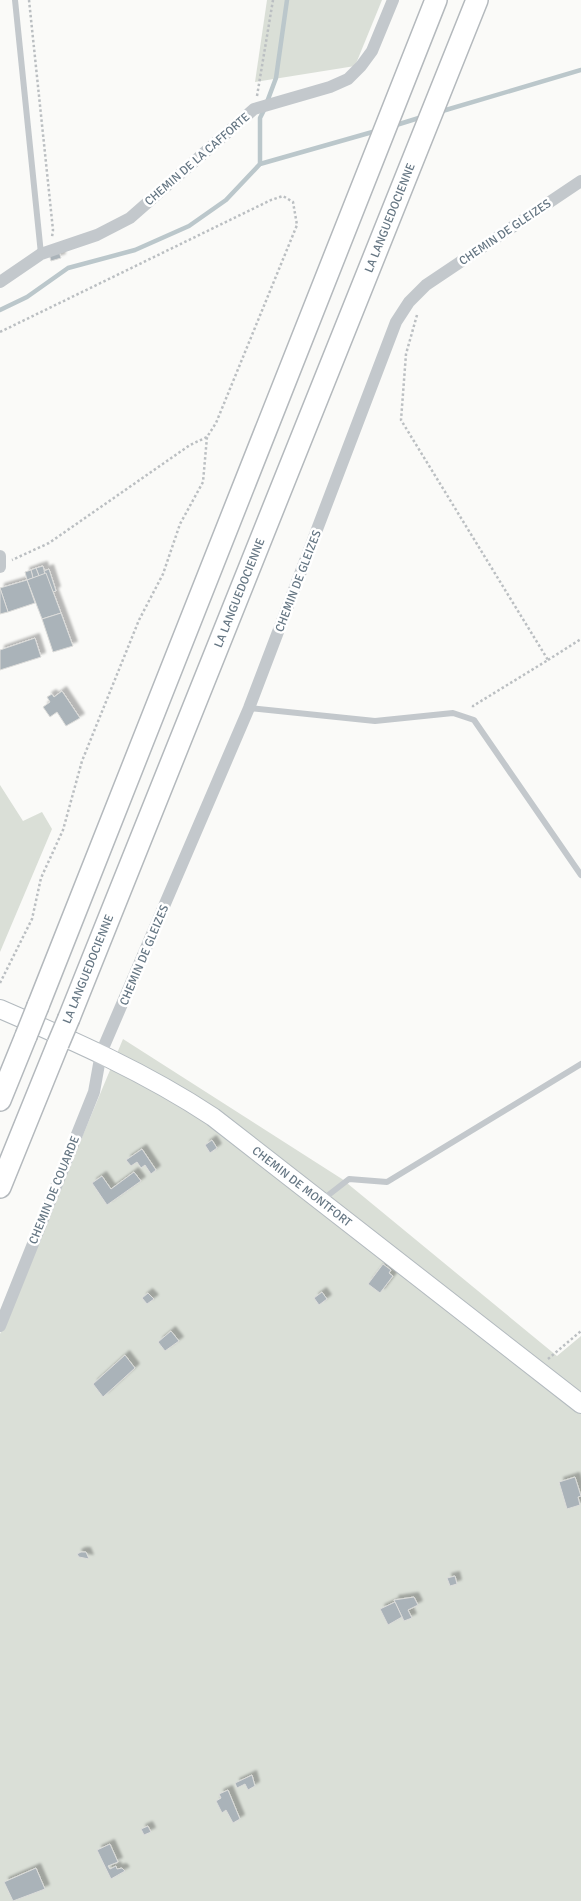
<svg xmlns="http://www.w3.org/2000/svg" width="581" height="1901" font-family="Signika,sans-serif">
<defs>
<filter id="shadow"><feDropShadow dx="4.5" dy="-4.5" stdDeviation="1" flood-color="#0004"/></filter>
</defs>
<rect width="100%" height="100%" fill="#fafaf8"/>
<g fill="#dadfd7">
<path d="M267 0H382L355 66 255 82Z"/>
<path d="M0 785 23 821 42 812 52 829 0 952Z"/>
<path d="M123 1039 342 1179 557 1356 581 1336V1901H0V1334Z"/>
</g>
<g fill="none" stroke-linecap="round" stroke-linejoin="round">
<g stroke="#bbc7cb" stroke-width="4.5">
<path d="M267 102 276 78 287 0"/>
<path d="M439 112 581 70"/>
<path d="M393 126 422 117"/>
<path d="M260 164 376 131"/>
<path d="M0 310 27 297 68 268 135 250 189 226 226 200 260 164V118L264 110"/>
</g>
</g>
<g fill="#aab3b9" stroke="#dcdcda" filter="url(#shadow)">
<path d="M59 251 61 258 51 261 49 254Z"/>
<path d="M43 566 45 574 39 576 36 568Z"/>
<path d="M36 568 39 576 33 578 31 570Z"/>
<path d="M49 569 56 591 53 592 44 571Z"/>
<path d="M31 570 33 578 27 580 25 572Z"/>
<path d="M46 573 61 613 42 619 27 580Z"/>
<path d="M27 580 35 603 8 612 0 588Z"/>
<path d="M0 588 8 612 0 614Z"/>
<path d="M61 613 73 646 53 652 42 619Z"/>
<path d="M35 638 41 657 0 670V650Z"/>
<path d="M62 691 80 718 66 726 57 712 50 717 43 707 50 702 47 697 52 694 54 697Z"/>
<path d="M212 1140 217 1148 210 1153 205 1145Z"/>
<path d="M142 1149 156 1170 151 1174 145 1165 141 1168 137 1162 131 1166 126 1160Z"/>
<path d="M134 1172 141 1181 107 1205 92 1183 102 1176 111 1189Z"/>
<path d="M383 1264 391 1270 389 1273 393 1276 380 1293 368 1284Z"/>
<path d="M322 1292 327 1299 319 1305 314 1298Z"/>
<path d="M148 1293 154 1299 147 1304 142 1298Z"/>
<path d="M171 1331 179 1341 165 1351 158 1342Z"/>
<path d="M125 1355 135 1368 103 1397 93 1384Z"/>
<path d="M575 1477 581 1496 578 1497 580 1505 567 1509 559 1482Z"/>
<path d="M81 1552H86L89 1559 79 1557 77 1554Z"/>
<path d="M455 1576 457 1584 450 1586 447 1578Z"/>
<path d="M414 1597 418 1605 408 1610 412 1618 404 1621 394 1600Z"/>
<path d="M395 1602 402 1617 388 1625 380 1609Z"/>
<path d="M252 1775 255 1786 248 1790 245 1784 237 1788 235 1783Z"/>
<path d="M228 1790 240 1819 233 1823 226 1810 222 1813 216 1801 221 1798 219 1794Z"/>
<path d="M148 1826 151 1832 144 1835 141 1829Z"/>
<path d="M110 1844 118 1862 108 1866 110 1869 116 1866 117 1869 122 1868 125 1871 111 1879 97 1850Z"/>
<path d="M36 1868 45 1889 13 1901 4 1882Z"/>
</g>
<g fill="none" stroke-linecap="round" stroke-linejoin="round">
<defs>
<g id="secondary">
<path id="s1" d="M0 1009C74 1041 145 1072 213 1117L581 1404"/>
</g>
<g id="highway">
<path d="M38 1006 436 0"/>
<path id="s2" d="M69 1018 477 0"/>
<path d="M0 1100 26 1036"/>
<path d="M0 1187 58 1044"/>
</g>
</defs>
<use href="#secondary" stroke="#b3babf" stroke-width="20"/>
<use href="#highway" stroke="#b4b9bd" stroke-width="24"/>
<g stroke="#bbbfc2" stroke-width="2.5" stroke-dasharray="2.5 2.5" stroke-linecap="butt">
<path d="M29 0 53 230 52 237"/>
<path d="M257 96 273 0"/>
<path d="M417 315 406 354 401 420 548 660 473 706V708"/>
<path d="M0 332 271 200 283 196 293 202 297 225 216 423 207 437 190 445 49 543 12 560"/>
<path d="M548 660 581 639"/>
<path d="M0 983 32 919 41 878 63 830 82 761 139 620 163 574 180 524 203 482 207 437"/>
<path d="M548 1359 581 1331"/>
</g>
<g stroke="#c3c8cc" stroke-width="6">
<path d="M15 0 41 254"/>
<path d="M249 708 375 721 453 713 474 720 581 875"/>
<path d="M322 1200 349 1179 387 1182 581 1064"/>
</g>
<g stroke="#c3c8cc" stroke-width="12">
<path d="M0 282 41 254 97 235 130 218 254 109 330 87 348 79 361 66 372 51 393 0"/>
<path d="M0 556V567"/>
<path d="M0 1326 94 1092 101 1053 249 708 396 322 409 302 426 285 581 181"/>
</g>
<use href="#secondary" stroke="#fff" stroke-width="18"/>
<use href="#highway" stroke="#fff" stroke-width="21"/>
<defs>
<g id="highway-bridge">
<path d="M26 1036 38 1006"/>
<path d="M58 1044 69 1018"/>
</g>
</defs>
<use href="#highway-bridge" stroke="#b4b9bd" stroke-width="24" stroke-linecap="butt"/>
<use href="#highway-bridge" stroke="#fff" stroke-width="21"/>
</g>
<g text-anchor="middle" stroke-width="5" stroke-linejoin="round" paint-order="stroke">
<g font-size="12" fill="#657683" stroke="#fff">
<text transform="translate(197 159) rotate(-41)" y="4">CHEMIN DE LA CAFFORTE</text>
<text dy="4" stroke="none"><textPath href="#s2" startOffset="862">LA LANGUEDOCIENNE</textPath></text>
<text transform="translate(505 232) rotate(-34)" y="4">CHEMIN DE GLEIZES</text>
<text transform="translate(298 581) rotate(-69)" y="4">CHEMIN DE GLEIZES</text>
<text dy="4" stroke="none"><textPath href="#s2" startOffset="458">LA LANGUEDOCIENNE</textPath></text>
<text transform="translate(144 955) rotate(-67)" y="4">CHEMIN DE GLEIZES</text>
<text transform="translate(88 969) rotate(-68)" y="4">LA LANGUEDOCIENNE</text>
<text dy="4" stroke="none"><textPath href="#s1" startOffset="352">CHEMIN DE MONTFORT</textPath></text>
<text transform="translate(54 1190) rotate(-68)" y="4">CHEMIN DE COUARDE</text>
</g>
</g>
</svg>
